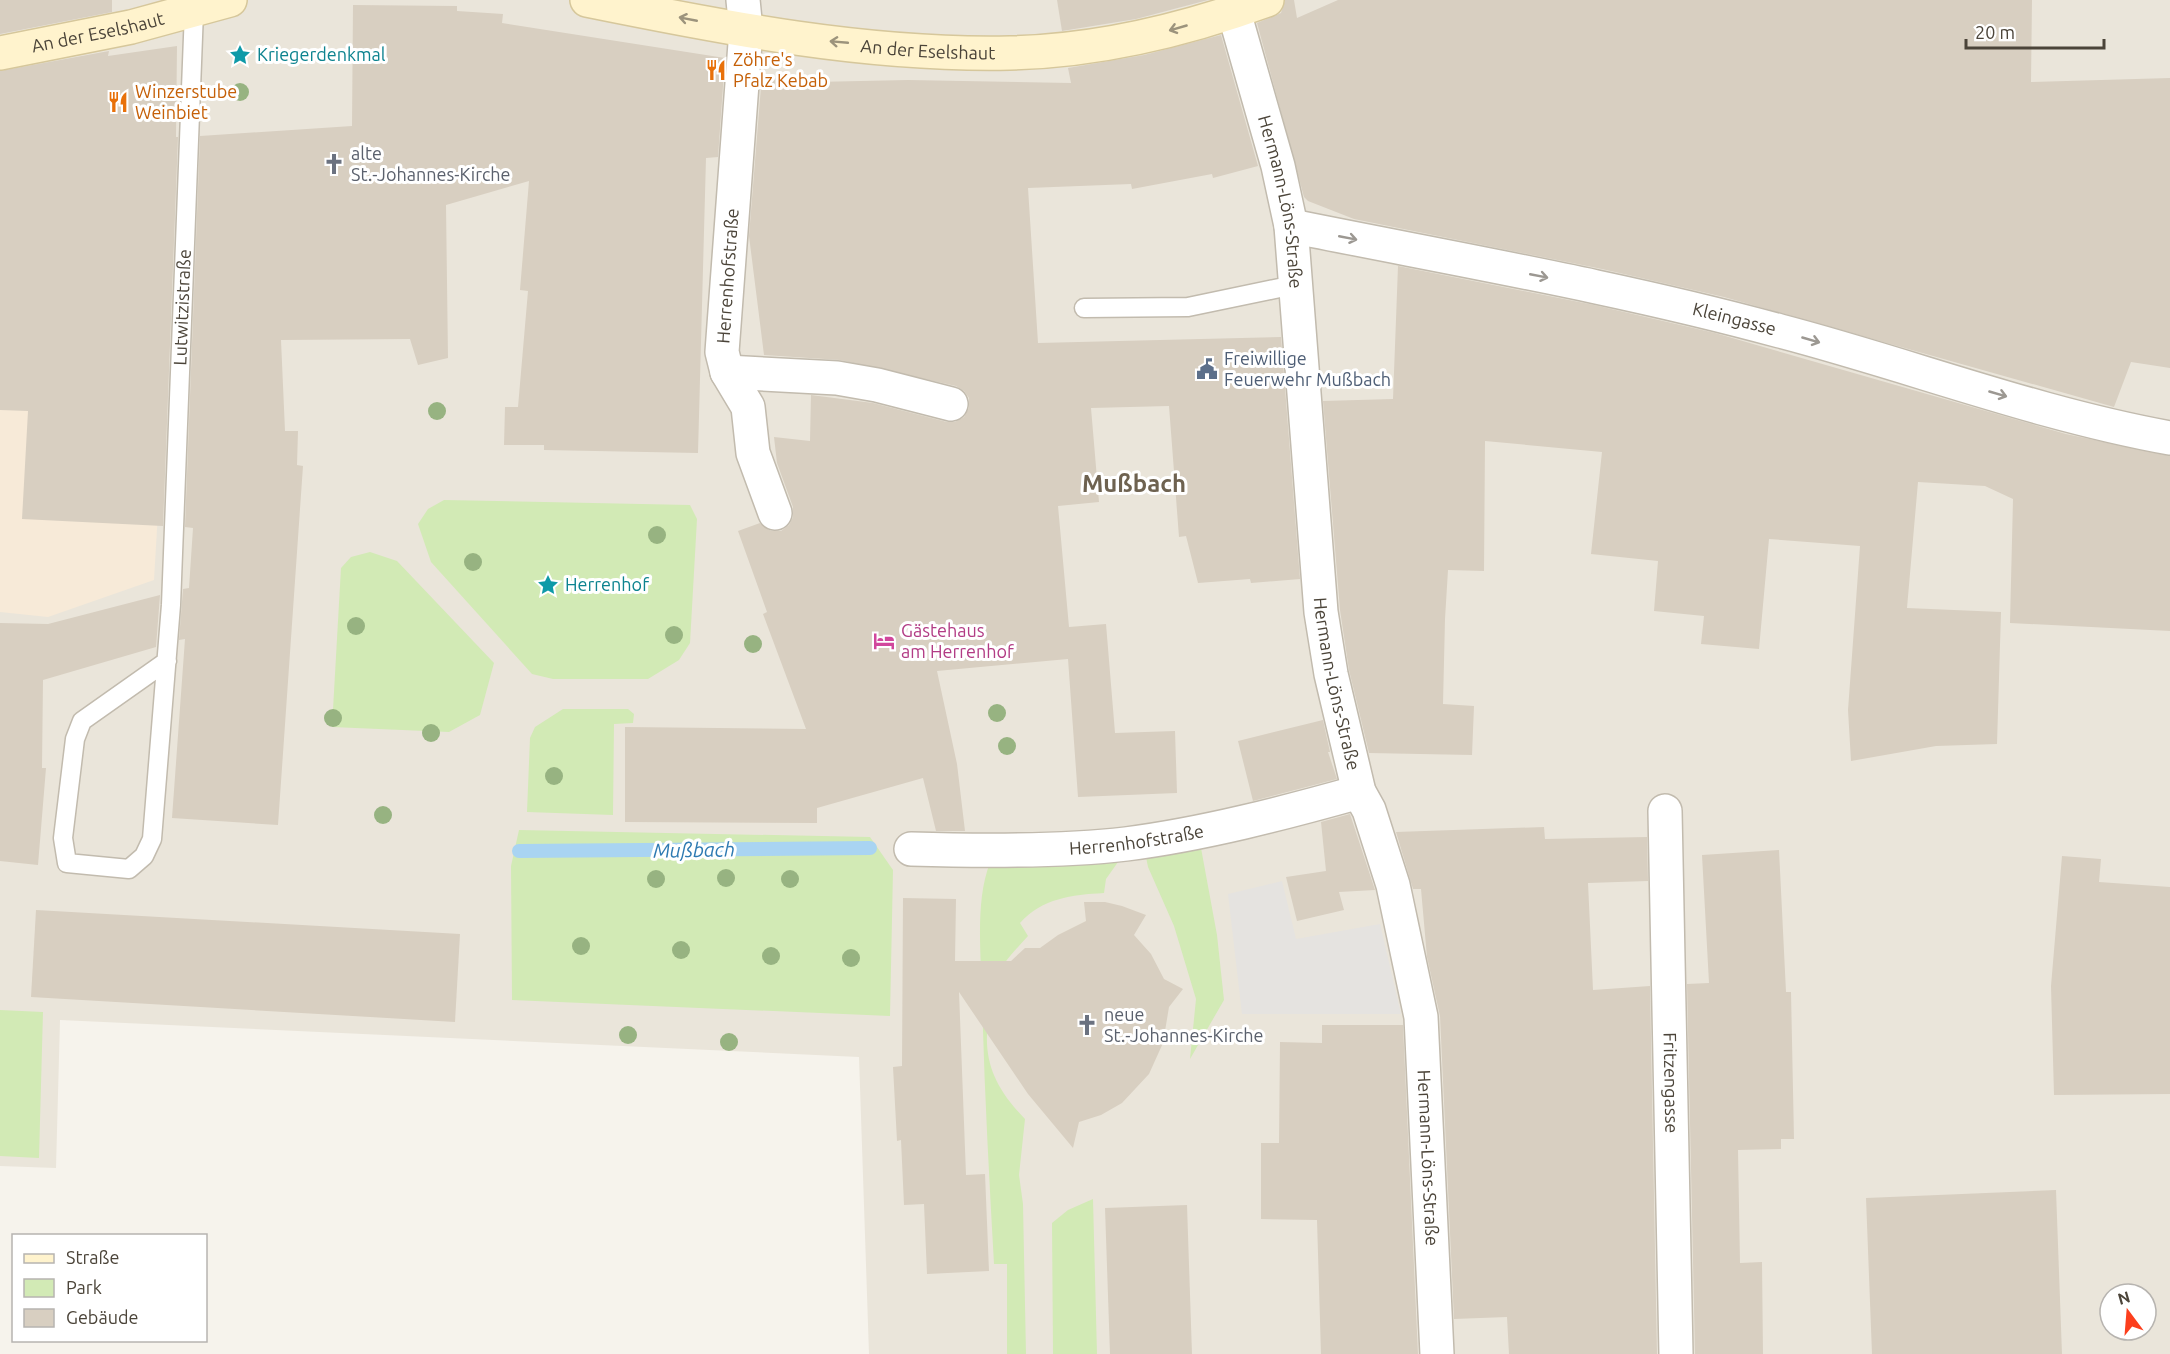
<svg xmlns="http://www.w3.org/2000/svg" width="2170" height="1354" font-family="Ubuntu,sans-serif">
<rect width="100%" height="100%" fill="#f6f3ec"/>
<path fill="#eae5da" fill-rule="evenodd" d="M0 0H2170V1354H869L859 1057 60 1020 56 1168 0 1166ZM2110 1294H2146V1330H2110Z"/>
<path fill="#f7ead8" d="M0 232 164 411 154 580 48 617 0 612Z"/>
<g fill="#d2eab5">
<path d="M444 500 690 505 697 519 690 643 679 660 648 679H553L532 674 431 562 418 524 428 509Z"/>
<path d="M370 552 397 561 494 663 480 715 449 732 332 727 341 568 351 557Z"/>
<path d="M563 709H628L634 714 633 723 614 724 613 815 527 812 530 738 535 727Z"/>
<path d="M519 830 870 837 893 870 890 1016 512 1000 511 866Z"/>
<path d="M1201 848 1217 935 1224 1000 1190 1059 1196 999 1174 926 1148 867 1145 852Z"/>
<path d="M1123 855 1106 879 1104 893C1071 895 1043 898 1020 923L1028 936C1020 945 1011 954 1004 964 998 973 997 986 994 995 979 1047 987 1080 1025 1119L1019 1175 1023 1204 1026 1354H1007V1264H994C989 1174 984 1085 982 995 981 955 975 900 990 863Z"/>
<path d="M0 1010 43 1012 39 1158 0 1156Z"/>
<path d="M1093 1199 1097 1354H1053L1052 1223 1068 1210Z"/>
</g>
<path fill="#e5e3e0" d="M1282 881 1296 939 1380 924 1401 1014H1242L1228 894Z"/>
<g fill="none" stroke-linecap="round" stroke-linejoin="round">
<path stroke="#a9d4f2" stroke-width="14" d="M519 851 870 848"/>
</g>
<g fill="#d8cfc1">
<path d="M0 0H112V12L0 34Z"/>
<path d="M1057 0H1208L1136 19 1062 31Z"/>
<path d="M1285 0H1294L1297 18 1338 0H2032L2031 82 2170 78V368L2131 362 2114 407 1724 297 1602 269 1354 219 1308 201 1304 197 1257 23 1281 13Z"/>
<path d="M353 5 457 6V11L503 14 502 23 725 58 718 157 706 158 698 453 544 450V445H504L505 407H518L528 291 520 290 529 181 446 205 448 358 418 365 410 339 281 340 285 431H298L297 465 303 466 278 825 172 818 185 639 179 640 183 589 189 588 193 528 185 527 200 136 352 126Z"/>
<path d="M1221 35 1258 166 1213 178 1212 174 1132 189 1131 184 1028 188 1038 343 1281 337 1300 579 1251 583 1250 579 1198 583 1186 536 1179 537 1169 406 1091 408 1099 502 1058 506 1069 627 1106 624 1115 733 1175 731 1177 793 1078 797 1068 659 937 671 957 764 965 831H936L923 778 817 808V823L625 822V727L806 729 763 614 767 612 738 531 760 523 771 531H781L789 525 793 517V507L777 463 774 437 810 441 811 395 873 403 947 422H955L964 417 969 408V398L964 391 956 386 840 360 764 355 749 236 762 74H766V78L814 79V82L908 80 1071 83 1068 68 1144 55Z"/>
<path d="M177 46 176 137H178L163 526 22 519 28 411 0 410V71L109 51 108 56Z"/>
<path d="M1398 266 1594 305 1715 333 2066 434 2170 456V631L2010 623 2013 499 1985 486 1918 482 1907 608 2001 612 1997 744 1936 746 1851 761 1848 710 1860 546 1769 539 1759 649 1701 644 1704 616 1654 611 1658 561 1591 554 1602 452 1485 441 1484 571 1448 570 1445 619 1443 704 1474 706 1472 755 1369 753 1349 670 1340 610 1323 401 1393 399Z"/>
<path d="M160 595 156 647 43 680 42 768H46L38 865 0 861V623L48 624Z"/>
<path d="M1323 720 1330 752H1328L1337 779 1253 801 1238 741Z"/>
<path d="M1350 814 1375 890 1339 892 1344 910 1297 921 1286 877 1326 871 1321 822Z"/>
<path d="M1544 827 1545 839 1647 837 1648 881 1588 883 1593 990 1650 986 1657 1354H1509L1507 1317 1454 1319 1440 1016 1427 957 1421 889H1413L1396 832Z"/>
<path d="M1779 850 1786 992H1791L1794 1139H1781V1149L1738 1150 1740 1263 1762 1262 1763 1354H1695L1687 984 1709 983 1702 855Z"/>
<path d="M2062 856 2101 859 2099 882 2170 887V1094L2054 1095 2051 986Z"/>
<path d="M903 898 956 899 955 961H1011L1025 948H1040L1058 935 1086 921 1084 902H1105L1122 906 1146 915 1134 935 1151 954 1164 979 1183 989 1169 1007 1163 1043 1149 1074 1122 1103 1101 1115 1079 1122 1073 1148 1028 1094 959 992 966 1175 985 1174 989 1271 927 1274 924 1204 904 1205 901 1140 897 1141 893 1067 902 1066Z"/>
<path d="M36 910 460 934 455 1022 31 997Z"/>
<path d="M1322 1025H1403L1418 1354H1321L1317 1220 1261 1219V1143H1279L1280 1042 1322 1043Z"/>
<path d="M2056 1190 2062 1354H1872L1866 1198Z"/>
<path d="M1187 1205 1192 1354H1110L1105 1208Z"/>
</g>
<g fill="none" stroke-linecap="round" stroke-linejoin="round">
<defs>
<g id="lane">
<path d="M1084 308 1188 307 1294 285"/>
<path id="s1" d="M167 661 82 721 75 739 63 838 67 863 129 869 144 856 152 839 171 605 194 11"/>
</g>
<g id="street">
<path d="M743 0 746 30 722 352 727 372 748 407 753 453 775 513"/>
<path id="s2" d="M1234 12 1278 166 1291 226 1321 612 1331 674 1359 792 1369 810 1393 885 1421 1017 1437 1354"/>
<path id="s3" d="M1291 226C1454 259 1619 287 1780 331 1910 365 2037 414 2170 438"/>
<path d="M727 372 837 378 877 385 951 404"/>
<path id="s4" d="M1665 811 1676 1354"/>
<path id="s5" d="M911 849C979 851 1059 852 1126 844 1204 834 1284 813 1359 792"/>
</g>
<g id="secondary">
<path id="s6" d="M587 0C725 28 868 56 1010 53 1097 51 1185 30 1267 0"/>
<path id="s7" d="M0 53 131 27 230 0"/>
</g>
</defs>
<use href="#lane" stroke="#c2bbae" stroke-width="21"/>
<use href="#street" stroke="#c2bbae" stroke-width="36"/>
<use href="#secondary" stroke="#d6c79b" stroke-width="36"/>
<use href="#lane" stroke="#fff" stroke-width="18"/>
<use href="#street" stroke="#fff" stroke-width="33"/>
<use href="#secondary" stroke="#fff3cd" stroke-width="33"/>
</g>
<g fill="#97b381">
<circle cx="240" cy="92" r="9"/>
<circle cx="437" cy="411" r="9"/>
<circle cx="657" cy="535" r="9"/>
<circle cx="473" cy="562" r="9"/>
<circle cx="356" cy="626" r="9"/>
<circle cx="674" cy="635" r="9"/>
<circle cx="753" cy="644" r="9"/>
<circle cx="997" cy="713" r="9"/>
<circle cx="333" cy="718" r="9"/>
<circle cx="431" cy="733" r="9"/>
<circle cx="1007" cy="746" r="9"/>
<circle cx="554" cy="776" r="9"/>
<circle cx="383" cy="815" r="9"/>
<circle cx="726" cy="878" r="9"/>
<circle cx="656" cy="879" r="9"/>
<circle cx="790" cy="879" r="9"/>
<circle cx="581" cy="946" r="9"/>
<circle cx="681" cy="950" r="9"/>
<circle cx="771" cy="956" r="9"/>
<circle cx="851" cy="958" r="9"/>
<circle cx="628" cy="1035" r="9"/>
<circle cx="729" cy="1042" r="9"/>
</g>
<defs><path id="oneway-shaft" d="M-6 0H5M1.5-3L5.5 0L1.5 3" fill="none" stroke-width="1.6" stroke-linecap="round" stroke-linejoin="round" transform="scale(1.5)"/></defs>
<g stroke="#9c937c">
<use href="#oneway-shaft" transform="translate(688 19) rotate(-169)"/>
<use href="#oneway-shaft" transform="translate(1178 28) rotate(164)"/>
<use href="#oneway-shaft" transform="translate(839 42) rotate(-175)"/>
</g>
<g stroke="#9c9892">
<use href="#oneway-shaft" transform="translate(1348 238) rotate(11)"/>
<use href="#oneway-shaft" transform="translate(1539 276) rotate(11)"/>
<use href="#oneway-shaft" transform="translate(1811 340) rotate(16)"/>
<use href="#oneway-shaft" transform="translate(1998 394) rotate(16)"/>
</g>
<defs>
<symbol id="sight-bare" viewBox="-9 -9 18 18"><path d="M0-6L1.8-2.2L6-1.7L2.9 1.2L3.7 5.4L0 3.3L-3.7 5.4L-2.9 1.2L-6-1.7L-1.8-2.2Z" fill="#0f9aa8" stroke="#fff" stroke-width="2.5" paint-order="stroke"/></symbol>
<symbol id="restaurant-bare" viewBox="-9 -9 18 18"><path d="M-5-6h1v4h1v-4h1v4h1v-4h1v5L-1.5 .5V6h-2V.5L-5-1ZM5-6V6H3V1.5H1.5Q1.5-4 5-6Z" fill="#e8710a" stroke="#fff" stroke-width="2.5" paint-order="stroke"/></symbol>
<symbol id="church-bare" viewBox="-9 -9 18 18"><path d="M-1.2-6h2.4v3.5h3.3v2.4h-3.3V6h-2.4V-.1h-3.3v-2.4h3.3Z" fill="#6b7280" stroke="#fff" stroke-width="2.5" paint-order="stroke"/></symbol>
<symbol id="civic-bare" viewBox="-9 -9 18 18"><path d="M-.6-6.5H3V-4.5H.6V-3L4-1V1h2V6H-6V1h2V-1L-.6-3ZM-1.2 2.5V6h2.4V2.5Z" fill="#5c6f8a" stroke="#fff" stroke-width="2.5" paint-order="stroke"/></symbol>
<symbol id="hotel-bare" viewBox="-9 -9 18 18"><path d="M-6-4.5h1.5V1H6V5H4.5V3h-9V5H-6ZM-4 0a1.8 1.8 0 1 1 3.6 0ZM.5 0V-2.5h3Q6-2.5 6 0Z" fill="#d1479c" stroke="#fff" stroke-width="2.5" paint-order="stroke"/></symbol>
</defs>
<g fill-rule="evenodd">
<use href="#sight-bare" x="225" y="40" width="30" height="30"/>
<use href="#restaurant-bare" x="701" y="55" width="30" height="30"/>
<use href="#restaurant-bare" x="103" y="87" width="30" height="30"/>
<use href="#church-bare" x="319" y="149" width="30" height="30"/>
<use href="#civic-bare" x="1192" y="354" width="30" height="30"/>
<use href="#sight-bare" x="533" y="570" width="30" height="30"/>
<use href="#hotel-bare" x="869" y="626" width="30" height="30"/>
<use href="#church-bare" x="1072" y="1010" width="30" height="30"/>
</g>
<g text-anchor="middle" stroke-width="6" stroke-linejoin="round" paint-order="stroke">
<g font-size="18" fill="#4b4439" stroke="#fff">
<text dy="6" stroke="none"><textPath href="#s7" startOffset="100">An der Eselshaut</textPath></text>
<text dy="6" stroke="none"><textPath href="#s6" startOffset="345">An der Eselshaut</textPath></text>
<text dy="6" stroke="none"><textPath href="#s2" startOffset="196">Hermann-Löns-Straße</textPath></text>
<text transform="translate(728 276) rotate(-86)" y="6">Herrenhofstraße</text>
<text dy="6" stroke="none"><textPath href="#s1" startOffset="882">Lutwitzistraße</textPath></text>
<text dy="6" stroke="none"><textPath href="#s3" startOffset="453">Kleingasse</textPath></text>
<text dy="6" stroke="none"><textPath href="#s2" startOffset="682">Hermann-Löns-Straße</textPath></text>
<text dy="6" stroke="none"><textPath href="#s5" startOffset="226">Herrenhofstraße</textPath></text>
<text dy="6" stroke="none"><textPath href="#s4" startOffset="272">Fritzengasse</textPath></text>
<text dy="6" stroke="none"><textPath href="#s2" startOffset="1168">Hermann-Löns-Straße</textPath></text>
</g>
<g font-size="18" fill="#0d838f" stroke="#fff" text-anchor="start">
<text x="257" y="61">Kriegerdenkmal</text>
<text x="565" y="591">Herrenhof</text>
</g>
<g font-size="18" fill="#c56008" stroke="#fff" text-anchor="start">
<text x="733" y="66">Zöhre's<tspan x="733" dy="21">Pfalz Kebab</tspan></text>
<text x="135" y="98">Winzerstube<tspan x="135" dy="21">Weinbiet</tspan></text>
</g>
<g font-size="18" fill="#5b616d" stroke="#fff" text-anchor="start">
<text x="351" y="160">alte<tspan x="351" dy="21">St.-Johannes-Kirche</tspan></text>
<text x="1104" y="1021">neue<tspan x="1104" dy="21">St.-Johannes-Kirche</tspan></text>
</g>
<g font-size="18" fill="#4e5e75" stroke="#fff" text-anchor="start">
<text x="1224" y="365">Freiwillige<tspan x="1224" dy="21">Feuerwehr Mußbach</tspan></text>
</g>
<g font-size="18" fill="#b23c85" stroke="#fff" text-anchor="start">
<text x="901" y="637">Gästehaus<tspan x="901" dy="21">am Herrenhof</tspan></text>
</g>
<g font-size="20" font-style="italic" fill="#2e7ab2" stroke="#fff">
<text transform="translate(694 850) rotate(-1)" y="7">Mußbach</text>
</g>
<g font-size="24" font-weight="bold" fill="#6e6250" stroke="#fff">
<text x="1134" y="492">Mußbach</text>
</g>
</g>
<rect x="12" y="1234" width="195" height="108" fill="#ffffff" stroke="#b7b4b0" stroke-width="1.5"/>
<rect x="24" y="1254" width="30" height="9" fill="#fff3cd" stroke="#b7b4b0" stroke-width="1.5"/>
<text x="66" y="1264" font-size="18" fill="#4b4439">Straße</text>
<rect x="24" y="1279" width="30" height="18" fill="#d2eab5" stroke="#b7b4b0" stroke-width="1.5"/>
<text x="66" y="1294" font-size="18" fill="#4b4439">Park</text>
<rect x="24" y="1309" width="30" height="18" fill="#d8cfc1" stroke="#b7b4b0" stroke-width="1.5"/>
<text x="66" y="1324" font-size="18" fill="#4b4439">Gebäude</text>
<g transform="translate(2128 1312) rotate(344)"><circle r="28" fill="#ffffff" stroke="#b7b4b0" stroke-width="1.5"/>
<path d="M0-4.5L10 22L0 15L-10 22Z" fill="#fc3f1d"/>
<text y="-9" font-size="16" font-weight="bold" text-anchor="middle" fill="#4b4439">N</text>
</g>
<path d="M1966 39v9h138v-9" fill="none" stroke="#4b4439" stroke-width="3"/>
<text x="1975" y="39" font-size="18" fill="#4b4439" stroke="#ffffff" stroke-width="4.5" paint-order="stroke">20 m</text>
</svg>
